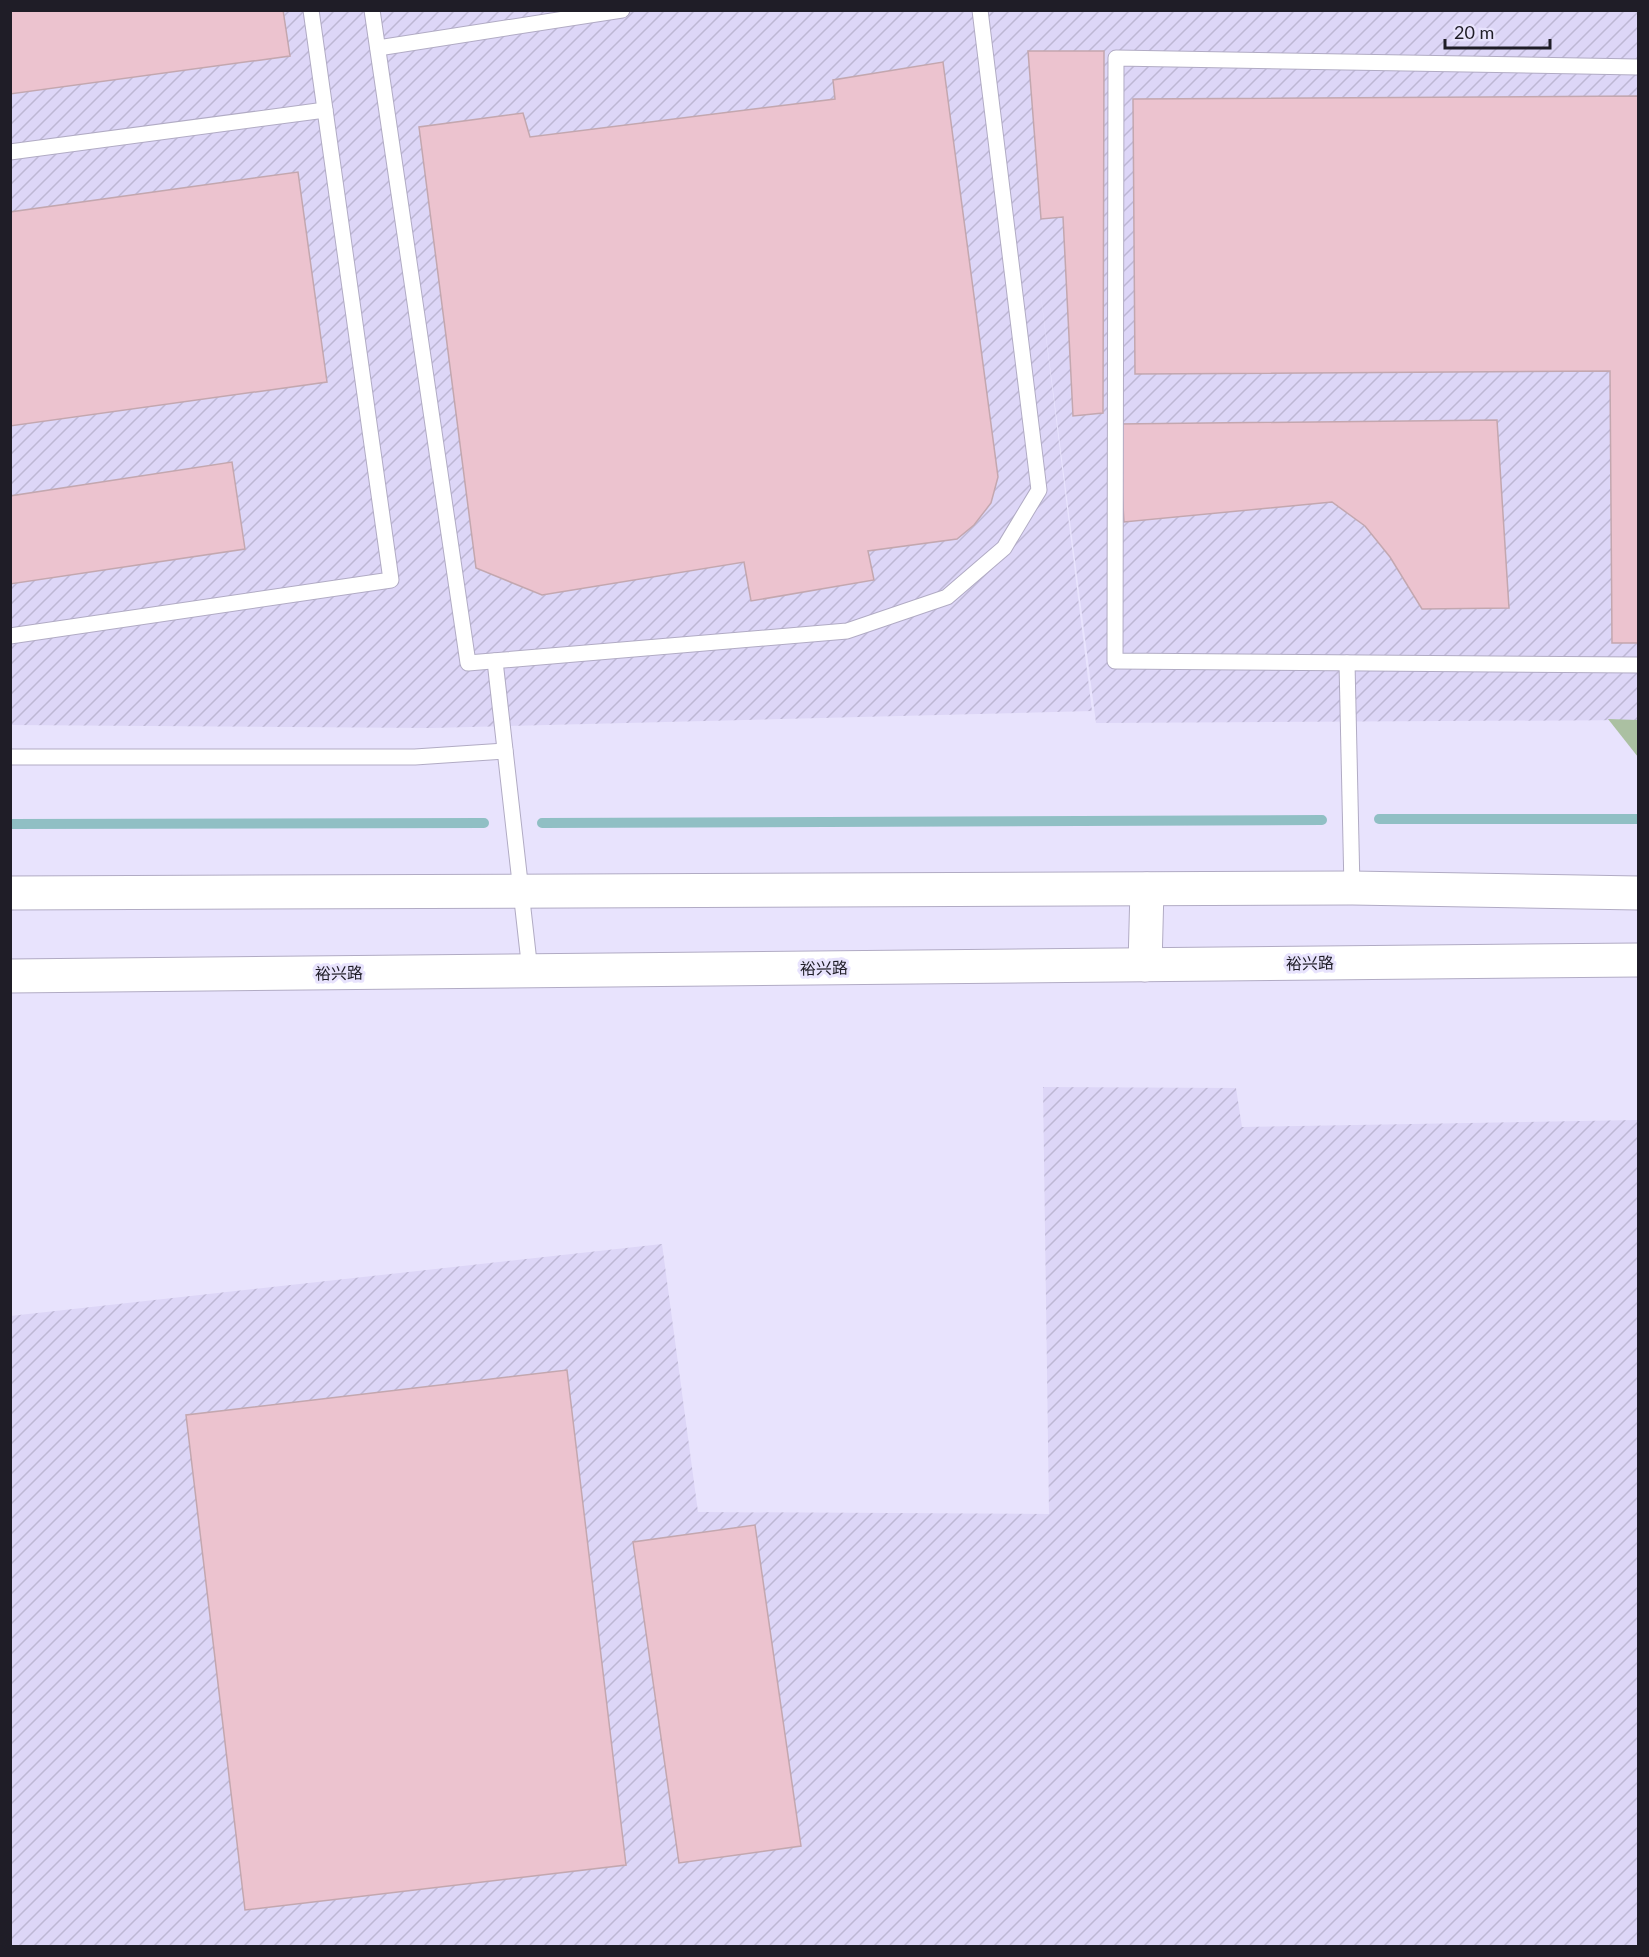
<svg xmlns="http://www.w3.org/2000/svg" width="1649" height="1957" font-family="Lato,'Noto Sans SC',sans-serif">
<defs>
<pattern id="industrial-furrows" width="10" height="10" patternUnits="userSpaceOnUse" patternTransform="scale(1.5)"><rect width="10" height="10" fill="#ddd6f7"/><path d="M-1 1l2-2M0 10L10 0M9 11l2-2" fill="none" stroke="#bdb7d4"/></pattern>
</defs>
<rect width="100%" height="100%" fill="#e8e3fd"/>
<g fill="url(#industrial-furrows)">
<path d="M11 11H1638V720L1096 723 1039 281 1092 711 431 728 11 725Z"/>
<path d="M1043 1087 1236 1088 1242 1127 1638 1120V1946H11L10 1316 662 1244 698 1512 1049 1514Z"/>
</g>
<path fill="#abc0a2" d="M1608 719 1638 720V757Z"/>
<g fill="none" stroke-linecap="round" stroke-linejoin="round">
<g stroke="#90bfc4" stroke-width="10">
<path d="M1379 819H1638"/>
<path d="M542 823 1322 820"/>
<path d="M10 824 484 823"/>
</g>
</g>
<g fill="#ecc3cf" stroke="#c3a7af" stroke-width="1.5">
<path d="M10 10H283L290 56 10 94Z"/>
<path d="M1028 51H1104L1103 413 1073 416 1063 217 1041 219Z"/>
<path d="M943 62 998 477 991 503 974 525 957 539 868 551 874 580 751 601 744 562 542 595 476 568 419 127 523 113 530 137 835 99 833 80Z"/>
<path d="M1638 96V643H1612L1610 371 1135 374 1133 99Z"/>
<path d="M298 172 327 382 10 426V212Z"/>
<path d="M1497 420 1509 608 1422 609 1390 557 1365 526 1332 502 1124 522 1118 424Z"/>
<path d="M232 462 245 549 10 584V496Z"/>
<path d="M567 1370 626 1865 245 1910 186 1415Z"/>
<path d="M755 1525 801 1846 679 1863 633 1542Z"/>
</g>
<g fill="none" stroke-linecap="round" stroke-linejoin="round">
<defs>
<g id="lane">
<path d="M372 10 468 663 847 631 947 597 1004 548 1039 490 980 10"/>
<path d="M378 48 622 10"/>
<path d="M1638 67 1116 58 1115 661 1638 665"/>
<path d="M10 152 325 110"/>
<path d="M10 636 391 580 311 10"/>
<path d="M495 661 530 971"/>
<path d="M1347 663 1352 888"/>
<path d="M10 757H415L505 751"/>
</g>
<g id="secondary">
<path d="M10 893 1352 888 1638 893"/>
<path d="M1145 965 1147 889"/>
<path d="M10 976 1638 960"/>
</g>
</defs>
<use href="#lane" stroke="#b1abc4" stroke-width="17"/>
<use href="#secondary" stroke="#b1abc4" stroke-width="35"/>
<use href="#lane" stroke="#fff" stroke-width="15"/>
<use href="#secondary" stroke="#fff" stroke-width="33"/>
</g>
<g text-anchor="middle" stroke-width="6" stroke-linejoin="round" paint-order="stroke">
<g font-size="16" fill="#1f1d27" stroke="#e8e3fd">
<text transform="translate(1310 963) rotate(-1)" y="6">裕兴路</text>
<text transform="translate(824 968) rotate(-1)" y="6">裕兴路</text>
<text transform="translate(339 973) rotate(-1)" y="6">裕兴路</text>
</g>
</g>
<rect width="1649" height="1957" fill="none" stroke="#1f1d27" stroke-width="24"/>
<path d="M1445 39v9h105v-9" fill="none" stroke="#1f1d27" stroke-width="3"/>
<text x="1454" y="39" font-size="18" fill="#1f1d27" stroke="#e8e3fd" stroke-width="4.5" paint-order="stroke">20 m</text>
</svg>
